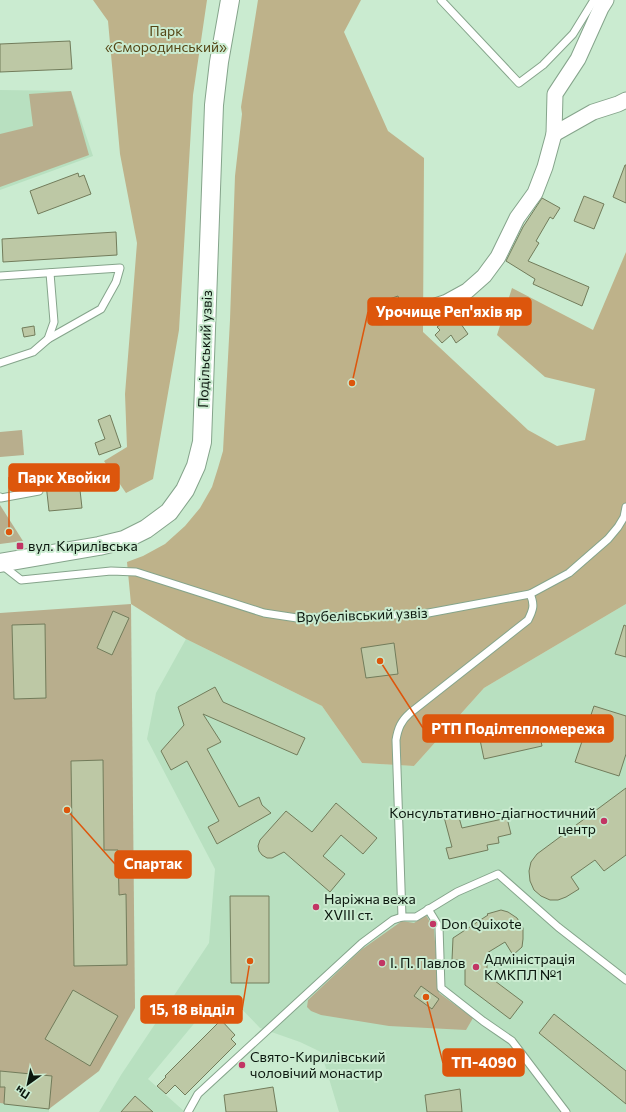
<svg xmlns="http://www.w3.org/2000/svg" width="626" height="1112" font-family="Commissioner,sans-serif">
<rect width="100%" height="100%" fill="#caebd0"/>
<g fill="#b8e0c0">
<path d="M0 90 71 91 93 156 0 190Z"/>
<path d="M626 604V1112H339L321 1052 300 1042 260 1028 232 999 217 996 148 1079 185 1112H99L121 1075 209 943 215 869 147 739 156 693 186 639 322 706 362 763 414 766 484 688Z"/>
<path d="M0 1102 49 1109V1112H0Z"/>
</g>
<g fill="#b8ae8d">
<path d="M71 91 89 155 0 187V134L33 126 29 94Z"/>
<path d="M22 430 24 455 0 457V432Z"/>
<path d="M0 505 23 541 0 544Z"/>
<path d="M131 604 135 1008 99 1071 49 1109 0 1103V613Z"/>
<path d="M426 915 434 929 439 993 473 1018 466 1030 389 1026 321 1015 311 1011 307 1007 308 1000 361 950 402 921 414 923Z"/>
</g>
<g fill="#beb28a">
<path d="M93 0H207L193 95 179 330 153 479 126 493 104 461 127 447 125 394 137 243 120 154 108 21Z"/>
<path d="M258 0H361L344 32 388 131 424 158 423 332 528 430 557 446 585 440 595 389 545 377 497 335 512 288 593 330 626 252V604L484 688 414 766 362 763 322 706 186 639 131 604 127 562 143 556 165 544 185 526 200 508 212 487 218 468 223 451 230 320 235 176 242 114 241 107Z"/>
</g>
<g fill="#bdc8a5" stroke="#727c5b">
<path d="M70 41 72 69 0 72V44Z"/>
<path d="M625 165H626V203L613 197Z"/>
<path d="M78 173 79 177 84 175 91 194 38 214 30 191Z"/>
<path d="M584 196 604 204 594 229 574 221Z"/>
<path d="M542 198 560 208 553 219 550 217 536 241 539 243 528 261 589 287 582 306 533 284 535 279 506 261 523 227Z"/>
<path d="M116 232 117 255 3 262 2 239Z"/>
<path d="M398 296 401 305 380 308 378 303Z"/>
<path d="M456 317 468 334 456 343 451 335 442 343 435 335 440 330 437 327 445 321 447 323Z"/>
<path d="M34 326 35 335 24 337 22 328Z"/>
<path d="M110 415 121 447 99 455 95 443 105 439 98 420Z"/>
<path d="M78 472 82 508 49 511 45 475Z"/>
<path d="M113 611 129 618 112 655 97 648Z"/>
<path d="M45 624 46 698 14 699 12 625Z"/>
<path d="M624 625 626 626V657L615 654Z"/>
<path d="M394 643 398 674 366 678 361 648Z"/>
<path d="M215 687 223 702 305 738 297 755 203 714 221 742 207 749 239 807 259 797 262 805 271 813 217 844 208 827 219 821 187 761 171 770 161 751 184 725 178 707Z"/>
<path d="M594 706 626 716V754L619 776 575 762Z"/>
<path d="M537 723 542 746 484 759 479 735Z"/>
<path d="M103 760 104 850H118L119 895 126 894 127 965 74 966 71 761Z"/>
<path d="M626 788V855L604 871 595 860 571 877 579 889 566 897 558 900H550L541 896 534 890 530 881 529 871 531 862 537 854Z"/>
<path d="M336 803 377 838 363 854 341 835 323 856 345 874 330 892 284 852 272 858H267L262 855 259 851 258 846 260 840 286 811 312 832Z"/>
<path d="M458 814 462 828 507 818 511 834 498 837 499 843 487 845 488 850 449 859 446 848 452 847 444 817Z"/>
<path d="M230 896H269V983H231Z"/>
<path d="M501 910 508 912 517 918 523 928V939L522 947 513 955 505 942 487 953V975L523 1002 510 1019 465 985V960H452L453 938 488 915 487 914Z"/>
<path d="M421 986 439 999 432 1009 414 996Z"/>
<path d="M73 990 118 1016 90 1066 45 1039Z"/>
<path d="M554 1014 626 1071V1104L539 1033Z"/>
<path d="M221 1020 235 1035 231 1039 236 1044 185 1095 175 1085 166 1094 157 1086 166 1077 165 1076Z"/>
<path d="M0 1071 52 1076 49 1109 4 1104 5 1087H0Z"/>
<path d="M273 1087 277 1112H226L224 1095Z"/>
<path d="M460 1089 462 1112H427L425 1095Z"/>
<path d="M135 1096 153 1112H121Z"/>
</g>
<g fill="none" stroke-linecap="round" stroke-linejoin="round">
<defs>
<g id="service">
<path d="M441 0 519 83 543 65 573 34 594 0"/>
<path d="M0 276 120 268 116 282 101 309 48 339"/>
<path d="M0 363 33 352 48 339 54 322 50 273"/>
<path d="M0 497 1 498 39 491"/>
<path d="M2 565 21 580 111 571 136 572 264 613 297 618 423 614 530 594 569 573 608 539 618 527 624 517 626 507"/>
<path d="M428 909 439 927 441 988 483 1021 512 1041 566 1112"/>
<path d="M402 917 396 740C398 728 401 721 410 713L528 620C533 610 535 605 530 594"/>
<path d="M188 1112 198 1094 362 943 393 920 402 917H416L457 892 498 874 558 927 626 980"/>
</g>
<g id="minor">
<path d="M554 134 593 112 618 104 626 100"/>
<path d="M379 317 414 313 447 302 467 291 484 276 498 257 517 218 535 193 545 167 554 134 555 94 578 59 601 8 606 0"/>
</g>
<path id="tertiary" d="M0 563 99 546 124 540 146 529 169 512 185 490 196 466 202 442 214 105 219 62 230 0"/>
</defs>
<use href="#service" stroke="#85a48b" stroke-width="9"/>
<use href="#minor" stroke="#85a48b" stroke-width="17"/>
<use href="#tertiary" stroke="#85a48b" stroke-width="20"/>
<use href="#service" stroke="#fff" stroke-width="7"/>
<use href="#minor" stroke="#fff" stroke-width="15"/>
<use href="#tertiary" stroke="#fff" stroke-width="18"/>
</g>
<g fill="#c23564" stroke="#caebd0" stroke-width="1.5">
<rect x="16" y="542" width="8" height="8" rx="2"/>
<circle cx="604" cy="821" r="4"/>
<circle cx="316" cy="907" r="4"/>
<circle cx="433" cy="924" r="4"/>
<circle cx="382" cy="963" r="4"/>
<circle cx="476" cy="967" r="4"/>
<circle cx="242" cy="1065" r="4"/>
</g>
<g text-anchor="middle" stroke-width="4" stroke-linejoin="round" paint-order="stroke">
<g font-size="14" fill="#554616" stroke="#caebd0">
<text x="166" y="36">Парк<tspan x="166" dy="16">«Смородинський»</tspan></text>
</g>
<g font-size="14" fill="#0b170e" stroke="#caebd0">
<text transform="translate(205 349) rotate(-88)" y="5">Подільський узвіз</text>
<text transform="translate(362 615) rotate(-2)" y="5">Врубелівський узвіз</text>
</g>
<g font-size="14" fill="#0b170e" stroke="#caebd0" text-anchor="start">
<text x="28" y="551">вул. Кирилівська</text>
<text x="596" y="818" text-anchor="end">Консультативно-діагностичний<tspan x="596" dy="16">центр</tspan></text>
<text x="324" y="904">Наріжна вежа<tspan x="324" dy="16">XVIII ст.</tspan></text>
<text x="441" y="929">Don Quixote</text>
<text x="484" y="964">Адміністрація<tspan x="484" dy="16">КМКПЛ №1</tspan></text>
<text x="390" y="968">І. П. Павлов</text>
<text x="250" y="1062">Свято-Кирилівський<tspan x="250" dy="16">чоловічий монастир</tspan></text>
</g>
</g>
<path fill="none" stroke="#dd560c" stroke-width="1.5" d="M352 383L368 312M9 532L9 477M380 661L423 728M67 810L115 864M250 961L242 1010M426 997L443 1063"/>
<g fill="#dd560c" stroke="#caebd0" stroke-width="1.5">
<circle cx="352" cy="383" r="4"/>
<circle cx="9" cy="532" r="4"/>
<circle cx="380" cy="661" r="4"/>
<circle cx="67" cy="810" r="4"/>
<circle cx="250" cy="961" r="4"/>
<circle cx="426" cy="997" r="4"/>
</g>
<g fill="#dd560c" stroke="#dd560c" stroke-width="1.5">
<rect x="368" y="298" width="163" height="27" rx="4"/>
<rect x="9" y="464" width="110" height="27" rx="4"/>
<rect x="423" y="715" width="190" height="27" rx="4"/>
<rect x="115" y="851" width="76" height="27" rx="4"/>
<rect x="141" y="996" width="101" height="27" rx="4"/>
<rect x="443" y="1049" width="81" height="27" rx="4"/>
</g>
<g font-size="15" text-anchor="middle" font-weight="bold" fill="#fff">
<text x="449" y="317">Урочище Реп'яхів яр</text>
<text x="64" y="483">Парк Хвойки</text>
<text x="518" y="734">РТП Поділтепломережа</text>
<text x="153" y="869">Спартак</text>
<text x="192" y="1015">15, 18 відділ</text>
<text x="484" y="1068">ТП-4090</text>
</g>
<g transform="translate(28 1084) rotate(213)" stroke="#caebd0" stroke-width="3" paint-order="stroke">
<path d="M0-3L7 15L0 10L-7 15Z" fill="#0b170e"/>
<text y="-6" font-size="11" font-weight="bold" text-anchor="middle" fill="#0b170e">Пн</text>
</g>
</svg>
